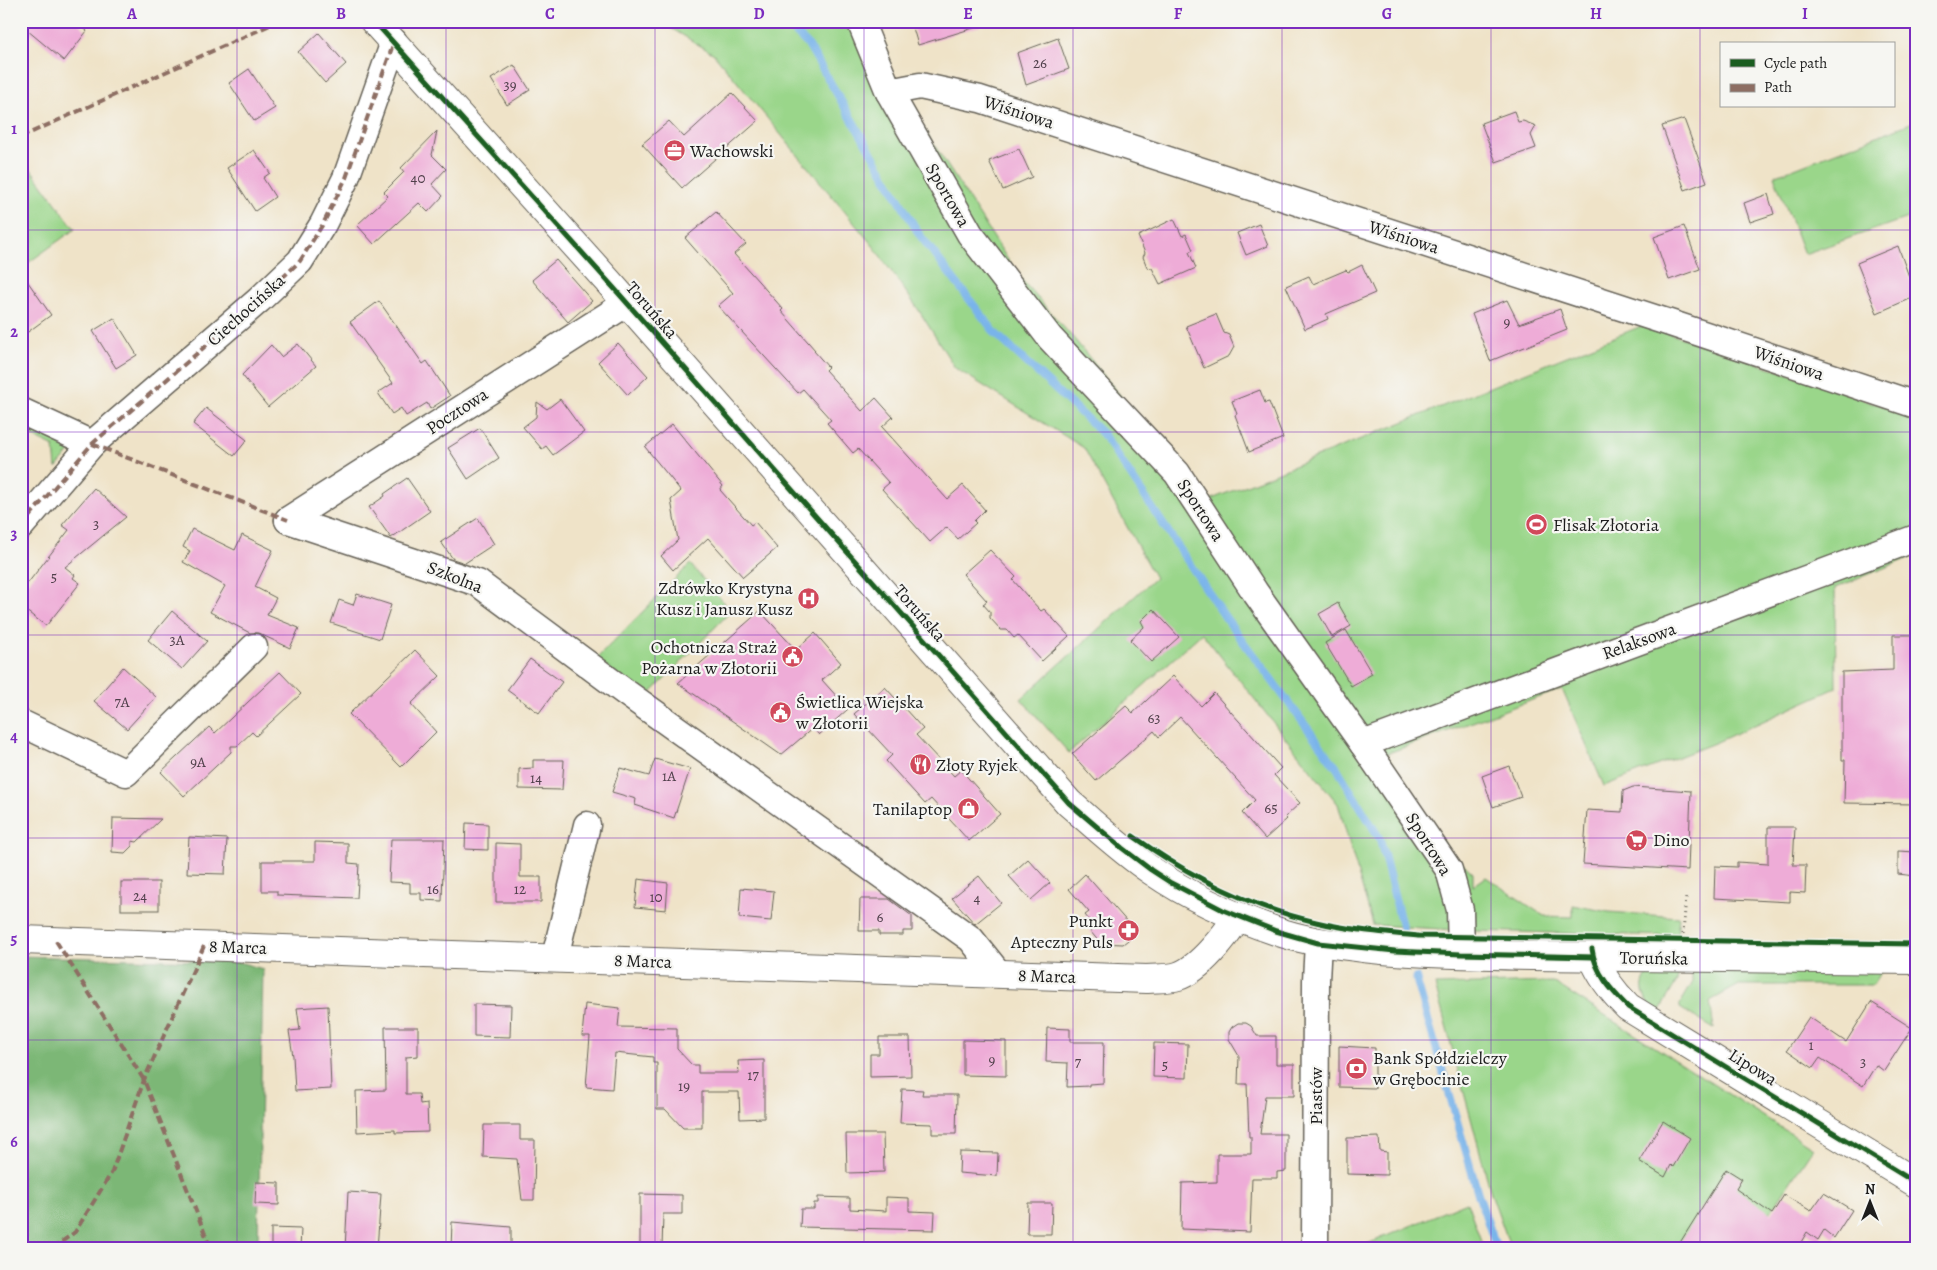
<svg xmlns="http://www.w3.org/2000/svg" width="1937" height="1270" font-family="Alegreya,serif">
<rect width="100%" height="100%" fill="#f6f6f2"/>
<filter id="ink" filterUnits="userSpaceOnUse"><feTurbulence type="fractalNoise" baseFrequency=".02" numOctaves="2"/><feDisplacementMap in="SourceGraphic" scale="10" xChannelSelector="R" yChannelSelector="G"/><feConvolveMatrix kernelMatrix="1 2 1 2 8 2 1 2 1" color-interpolation-filters="sRGB"/></filter>
<filter id="wash" filterUnits="userSpaceOnUse"><feTurbulence type="fractalNoise" baseFrequency=".0096" numOctaves="4" result="noise"/><feDisplacementMap in="SourceGraphic" scale="20" xChannelSelector="R" yChannelSelector="G"/><feGaussianBlur stdDeviation="1.12" result="paint"/><feColorMatrix in="noise" values="0 0 0 0 0 0 0 0 0 0 0 0 0 0 0 0 0 1.4 0 .05"/><feComposite in="paint" operator="in"/></filter>
<g filter="url(#wash)">
<rect width="100%" height="100%" fill="#efe3c8"/>
<g fill="#9ad68a" stroke="#5b7953">
<path d="M659 21H852L906 101 1019 277 1075 340 1137 416 1187 509 1644 325 1916 417V555L1835 588 1836 688 1717 742 1604 786 1562 689 1375 758 1449 850 1473 873V886L1486 877 1544 916 1573 917V905L1609 912 1679 917 1677 936 1473 931 1373 925 1338 804 1202 633 1069 753 1021 699 1155 578 1084 448 955 368 918 309 874 247 714 54Z"/>
<path d="M1916 121V215L1804 254 1774 176Z"/>
<path d="M21 156 75 229 21 268Z"/>
<path d="M21 423 73 448 56 468 54 447 21 431Z"/>
<path d="M690 564 731 611 647 697 596 659Z"/>
<path d="M1654 969H1678L1677 981 1659 1012H1656C1643 998 1635 983 1654 969Z"/>
<path d="M1692 969 1881 972 1873 985H1739L1710 1001 1714 1029 1680 1008V1004L1692 984Z"/>
<path d="M1553 982 1813 1148 1746 1249H1511L1491 1193 1435 985Z"/>
<path d="M1467 1202 1484 1249H1357L1358 1248Z"/>
</g>
<path fill="#7bb776" stroke="#4c6a49" d="M21 956 239 962 263 969 258 1249H21Z"/>
<g fill="none" stroke-linecap="round" stroke-linejoin="round">
<g stroke="#79b4ea" stroke-width="8">
<path d="M784 21 809 46 919 234 996 334 1103 434 1225 617 1337 768 1380 839 1403 930"/>
<path d="M1416 978 1479 1197 1497 1249"/>
</g>
</g>
<g id="blocks">
<g fill="#eeacd7">
<path d="M21 21H76L87 31 64 61 21 25Z"/>
<path d="M911 21H979L980 26 918 45Z"/>
<path d="M319 33 346 64 325 83 298 52Z"/>
<path d="M1058 38 1069 69 1026 85 1017 53Z"/>
<path d="M514 65 530 90 507 105 491 79Z"/>
<path d="M249 69 275 108 254 121 229 83Z"/>
<path d="M732 93 758 121 682 188 642 144 669 121 684 137Z"/>
<path d="M1514 111 1518 122 1523 121 1536 126 1531 135 1536 148 1496 162 1481 123Z"/>
<path d="M1684 119 1707 182 1685 190 1662 126Z"/>
<path d="M437 131 432 155 446 169 432 184 443 196 428 212 419 203 374 244 357 225 388 196 384 192 404 172 401 168Z"/>
<path d="M1019 149 1032 177 1003 190 989 161Z"/>
<path d="M254 150 270 173 263 178 275 197 255 211 227 168Z"/>
<path d="M1768 194 1774 214 1750 222 1744 203Z"/>
<path d="M716 212 746 244 734 254 783 309 781 311 815 350 814 351 828 367 825 370 862 411 876 398 893 417 882 427 947 499 963 485 985 510 974 521 976 523 958 539 947 527 930 542 882 489 889 483 858 449 853 453 827 423 831 420 803 389 798 393 718 306 733 293 685 238Z"/>
<path d="M1174 219 1182 236 1186 234 1193 250 1189 252 1196 268 1160 284 1152 268 1147 267 1143 257 1145 253 1138 236Z"/>
<path d="M1259 224 1268 246 1246 255 1237 233Z"/>
<path d="M1684 226 1700 269 1669 280 1654 237Z"/>
<path d="M1898 246 1916 296 1877 313 1857 263Z"/>
<path d="M556 260 592 301 568 322 532 280Z"/>
<path d="M1362 265 1375 293 1326 314 1328 319 1305 329 1286 286 1309 276 1313 284 1346 270 1348 272Z"/>
<path d="M21 272 51 315 21 337Z"/>
<path d="M1507 300 1519 324 1560 309 1567 330 1490 361 1472 314Z"/>
<path d="M379 301 423 364 427 361 450 396 430 409 427 403 406 416 401 408 392 414 378 393 393 383 350 322Z"/>
<path d="M1216 314 1224 333 1229 335 1234 347 1229 356 1204 368 1186 326Z"/>
<path d="M114 318 137 355 116 368 93 331Z"/>
<path d="M618 343 648 376 628 395 598 362Z"/>
<path d="M298 344 316 366 268 407 242 375 271 345 281 357Z"/>
<path d="M1260 390 1265 403 1269 402 1283 438 1249 452 1235 415 1237 414 1232 401Z"/>
<path d="M560 399 584 432 553 455 546 446 542 449 523 427 536 417 537 402 547 409Z"/>
<path d="M206 408 247 440 234 456 193 424Z"/>
<path d="M672 424 723 486 720 490 751 525 755 522 777 548 743 577 708 538 673 570 661 556 678 540 671 500 681 491 645 447Z"/>
<path d="M480 428 499 458 468 479 448 448Z"/>
<path d="M407 478 430 511 391 538 369 507 385 496 384 494Z"/>
<path d="M94 488 126 517 65 567 75 575 73 578 80 583 46 626 21 607V592L69 530 62 525Z"/>
<path d="M478 518 494 544 465 563 453 559 441 542Z"/>
<path d="M192 529 235 550 242 535 273 550 255 587 276 598 267 615 299 628 290 648 258 633H250L210 612 225 586 183 562 190 551 183 547Z"/>
<path d="M990 550 1016 577 1013 580 1027 596 1041 611 1044 609 1069 636 1042 661 1018 635 1014 638 1007 630H1001L990 618V612L983 604 987 601 963 574Z"/>
<path d="M357 594 391 605 380 639 331 623 339 600 353 605Z"/>
<path d="M1338 603 1351 626 1332 637 1319 614Z"/>
<path d="M1153 609 1179 637 1151 662 1130 640 1144 627 1141 621Z"/>
<path d="M172 611 207 641 182 669 148 640Z"/>
<path d="M760 611 796 650 815 633 841 663 822 680 848 709 819 735 813 728 781 755 678 683Z"/>
<path d="M1346 630 1372 674 1351 686 1325 643Z"/>
<path d="M1893 635H1916V804L1844 803 1845 760H1842V672L1893 670Z"/>
<path d="M415 650 440 676 411 704 436 732 401 767 349 714Z"/>
<path d="M530 659 562 682 539 713 507 690Z"/>
<path d="M123 667 156 697 127 729 94 701Z"/>
<path d="M280 672 301 694 256 736 252 732 237 746H231V752L184 796 161 772 209 727 215 733Z"/>
<path d="M1173 676 1201 706 1214 693 1281 768 1274 775 1300 803 1285 817 1287 819 1265 839 1242 813 1255 800 1180 717 1159 737 1154 731 1096 781 1072 754 1126 706 1133 713Z"/>
<path d="M885 687 923 729 916 735 954 776 961 770 1000 814 969 841 931 799 925 804 886 761 892 755 854 714Z"/>
<path d="M655 759 690 769 674 818 635 805 636 799 612 792 620 768 649 776Z"/>
<path d="M533 760H564L562 790 519 789V769L533 768Z"/>
<path d="M1509 766 1521 797 1493 807 1482 776Z"/>
<path d="M1633 787 1691 791 1688 870 1583 864 1587 810 1622 812 1623 791Z"/>
<path d="M113 818 161 819 137 842 132 841V846L125 853 112 852Z"/>
<path d="M466 823 488 824V850L465 849Z"/>
<path d="M1768 827H1795L1793 865H1806L1805 893 1790 892V902L1714 898 1715 866 1737 867V862L1768 864Z"/>
<path d="M189 837 227 839 225 874 187 873Z"/>
<path d="M391 839H444L442 901 421 900V893H410V883L389 882Z"/>
<path d="M315 842 348 843V863L359 864 357 898 277 895V891H262V861H315Z"/>
<path d="M496 843 520 844V877H541V902H496Z"/>
<path d="M1898 851 1916 852V876L1898 874Z"/>
<path d="M1028 859 1050 883 1031 900 1009 876Z"/>
<path d="M1085 874 1137 933 1123 944 1100 943 1090 931 1095 927 1085 915 1089 912 1069 889Z"/>
<path d="M979 876 1001 903 975 924 952 898Z"/>
<path d="M638 879 668 883 666 910 635 907Z"/>
<rect x="121" y="882" width="38" height="28"/>
<path d="M741 888 774 891 771 921 739 918Z"/>
<path d="M860 899H889L912 916V931H903V935H879V931H859Z"/>
<path d="M1871 1002 1912 1028 1884 1071 1876 1065 1863 1086 1820 1058 1813 1068 1787 1050 1809 1017 1846 1042Z"/>
<path d="M474 1004 511 1005 510 1037 474 1036Z"/>
<path d="M585 1004 620 1008 618 1027 677 1028V1049L692 1065H698V1073H739L738 1061 764 1060V1118L740 1119 739 1092H702V1128H683L665 1109H657V1063H653V1057L615 1053 612 1089 586 1087 590 1036H582Z"/>
<path d="M328 1006 331 1089 295 1091 293 1056 289 1031 300 1030 297 1008Z"/>
<path d="M1238 1023H1246L1251 1026 1257 1036H1276V1064H1294V1096H1265L1260 1134H1286V1171L1277 1172V1178H1252L1250 1232 1181 1229 1182 1183 1217 1182V1154H1251V1137H1249L1247 1084H1238L1239 1056 1229 1039V1032L1232 1027Z"/>
<path d="M385 1027H418V1056L406 1057V1094H419L420 1104 427 1103 428 1132 395 1133V1130L357 1132 356 1091 386 1090Z"/>
<path d="M1047 1028 1070 1029V1042H1104L1103 1083 1089 1084V1086L1067 1087 1068 1063 1046 1062Z"/>
<path d="M879 1037H910L911 1076 870 1077V1054H879Z"/>
<path d="M963 1040 1006 1041V1076L963 1075Z"/>
<path d="M1154 1043 1188 1044 1187 1078 1153 1077Z"/>
<path d="M1339 1046 1375 1048V1088L1339 1087Z"/>
<path d="M902 1089 923 1090 922 1095H957L956 1134H932V1124L900 1123Z"/>
<path d="M1663 1121 1690 1138 1673 1167 1671 1165 1665 1177 1639 1161Z"/>
<path d="M484 1125H520V1140H535L534 1200H522L517 1159 483 1157Z"/>
<path d="M846 1134H883L884 1172 847 1173Z"/>
<path d="M1379 1137 1380 1151 1387 1152V1175L1347 1174V1138Z"/>
<path d="M960 1152 998 1153 997 1176 959 1173Z"/>
<path d="M1726 1169 1742 1179 1736 1189 1772 1214 1784 1195 1811 1211 1824 1193 1852 1210 1834 1238 1824 1230 1818 1240 1807 1232 1797 1249H1676Z"/>
<path d="M256 1182 279 1183V1205L255 1204Z"/>
<path d="M348 1192 381 1194 377 1249H345Z"/>
<path d="M640 1194 682 1195V1214H663L662 1249H640Z"/>
<path d="M818 1197 850 1198V1209L886 1211V1197L909 1198V1211L935 1212 934 1230 800 1227 801 1209H814V1203H818Z"/>
<path d="M1028 1203H1052L1051 1234H1027Z"/>
<path d="M452 1222 511 1227V1249H451Z"/>
<path d="M271 1228 301 1229 300 1249H271Z"/>
</g>
</g>
</g>
<g filter="url(#ink)">
<use href="#blocks" fill-opacity="0" stroke="#666258" stroke-width="1"/>
<g fill="none" stroke-linecap="round" stroke-linejoin="round">
<defs>
<g id="minor">
<path d="M860 21 889 92 970 234 1050 338 1177 473 1255 592 1363 744 1449 870 1460 910 1461 954"/>
<path d="M889 92 920 86 980 99 1673 324 1916 405"/>
<path d="M21 411 92 444"/>
<path d="M288 520 478 583 625 692 971 939 999 974"/>
<path d="M288 520 627 303"/>
<path d="M21 526 92 444 259 300 300 261 323 224 346 178 394 42"/>
<path d="M21 723 126 773 254 647"/>
<path d="M1363 744 1916 538"/>
<path d="M555 957 587 825"/>
<path d="M1315 1249 1316 980 1318 943"/>
</g>
<g id="tertiary">
<path d="M21 940 1147 979C1157 978 1168 979 1178 976 1200 969 1226 935 1238 916"/>
<path d="M1593 957C1601 977 1613 992 1628 1007L1916 1183"/>
</g>
<path id="secondary" d="M374 21 613 287 1069 803C1096 826 1122 851 1152 871 1190 897 1232 916 1276 931 1304 941 1333 944 1363 948 1419 954 1476 955 1532 956 1660 958 1788 958 1916 960"/>
</defs>
<use href="#minor" stroke="#666258" stroke-width="29"/>
<use href="#tertiary" stroke="#666258" stroke-width="30"/>
<use href="#secondary" stroke="#666258" stroke-width="30"/>
<path stroke="#666258" stroke-width="3" stroke-dasharray="1 4" stroke-linecap="butt" d="M1683 934 1686 897"/>
<use href="#minor" stroke="#fff" stroke-width="26"/>
<use href="#tertiary" stroke="#fff" stroke-width="28"/>
<use href="#secondary" stroke="#fff" stroke-width="28"/>
<g stroke="#8d6e63" stroke-width="4" stroke-dasharray="8 4" stroke-linecap="butt">
<path d="M21 137 279 21"/>
<path d="M92 444 288 520"/>
<path d="M21 526 92 444 259 300 300 261 323 224 346 178 394 42"/>
<path d="M56 941 144 1080 211 1249"/>
<path d="M52 1249 75 1232 112 1172 144 1080 204 946"/>
</g>
<defs>
<g id="cycleway">
<path d="M374 21 613 287 1069 803 1122 848 1151 870 1171 883 1223 910 1276 931 1318 943 1395 951 1461 954 1593 957"/>
<path d="M1133 836C1189 876 1249 907 1316 922 1349 930 1384 933 1418 936L1916 944"/>
<path d="M1592 949C1595 973 1612 991 1628 1007L1916 1183"/>
</g>
</defs>
<use href="#cycleway" stroke="#f6f6f2" stroke-width="8"/>
<use href="#cycleway" stroke="#1b5e20" stroke-width="5"/>
</g>
</g>
<path fill="none" stroke="#7b2cbf" stroke-width="1" stroke-opacity="0.55" d="M237 21V1249M446 21V1249M655 21V1249M864 21V1249M1073 21V1249M1282 21V1249M1491 21V1249M1700 21V1249M21 230H1916M21 432H1916M21 635H1916M21 838H1916M21 1040H1916"/>
<defs>
<symbol id="office-disc" viewBox="-11 -11 22 22"><circle r="9.5" fill="#d1495b" stroke="#f6f6f2"/><path d="M-6-3h4V-5.5h4V-3h4V5H-6ZM-1-4.5V-3h2v-1.5ZM-6 0V1H6V0Z" fill="#fff"/></symbol>
<symbol id="stadium-disc" viewBox="-11 -11 22 22"><circle r="9.5" fill="#d1495b" stroke="#f6f6f2"/><path d="M0-5a6.5 5 0 1 0 0 10a6.5 5 0 1 0 0-10ZM-3.5-1.8h7v3.6h-7Z" fill="#fff"/></symbol>
<symbol id="hospital-disc" viewBox="-11 -11 22 22"><circle r="9.5" fill="#d1495b" stroke="#f6f6f2"/><path d="M-5-5h3v3.5h4V-5h3V5h-3V1.5h-4V5h-3Z" fill="#fff"/></symbol>
<symbol id="civic-disc" viewBox="-11 -11 22 22"><circle r="9.5" fill="#d1495b" stroke="#f6f6f2"/><path d="M-.6-6.5H3V-4.5H.6V-3L4-1V1h2V6H-6V1h2V-1L-.6-3ZM-1.2 2.5V6h2.4V2.5Z" fill="#fff"/></symbol>
<symbol id="restaurant-disc" viewBox="-11 -11 22 22"><circle r="9.5" fill="#d1495b" stroke="#f6f6f2"/><path d="M-5-6h1v4h1v-4h1v4h1v-4h1v5L-1.5 .5V6h-2V.5L-5-1ZM5-6V6H3V1.5H1.5Q1.5-4 5-6Z" fill="#fff"/></symbol>
<symbol id="shop-disc" viewBox="-11 -11 22 22"><circle r="9.5" fill="#d1495b" stroke="#f6f6f2"/><path d="M-5-2.5h2.3a2.7 3.5 0 0 1 5.4 0H5L5.5 6h-11ZM-1.5-2.5h3a1.5 2.3 0 0 0-3 0Z" fill="#fff"/></symbol>
<symbol id="supermarket-disc" viewBox="-11 -11 22 22"><circle r="9.5" fill="#d1495b" stroke="#f6f6f2"/><path d="M-6-5.5h2.5l.6 2H6L4.5 2H-2.5L-4.4-4H-6ZM-1.5 3.2a1.3 1.3 0 1 0 .1 0ZM3 3.2a1.3 1.3 0 1 0 .1 0Z" fill="#fff"/></symbol>
<symbol id="pharmacy-disc" viewBox="-11 -11 22 22"><circle r="9.5" fill="#d1495b" stroke="#f6f6f2"/><path d="M-2-6h4v4h4v4h-4v4h-4v-4h-4v-4h4Z" fill="#fff"/></symbol>
<symbol id="bank-disc" viewBox="-11 -11 22 22"><circle r="9.5" fill="#d1495b" stroke="#f6f6f2"/><path d="M-6-4H6V4H-6ZM0-2.3a2.3 2.3 0 1 0 0 4.6a2.3 2.3 0 1 0 0-4.6Z" fill="#fff"/></symbol>
</defs>
<g fill-rule="evenodd">
<use href="#office-disc" x="662" y="138" width="25" height="25"/>
<use href="#stadium-disc" x="1524" y="512" width="25" height="25"/>
<use href="#hospital-disc" x="796" y="586" width="25" height="25"/>
<use href="#civic-disc" x="780" y="644" width="25" height="25"/>
<use href="#civic-disc" x="768" y="700" width="25" height="25"/>
<use href="#restaurant-disc" x="908" y="752" width="25" height="25"/>
<use href="#shop-disc" x="956" y="796" width="25" height="25"/>
<use href="#supermarket-disc" x="1624" y="828" width="25" height="25"/>
<use href="#pharmacy-disc" x="1116" y="918" width="25" height="25"/>
<use href="#bank-disc" x="1344" y="1056" width="25" height="25"/>
</g>
<g text-anchor="middle" stroke-width="4.5" stroke-linejoin="round" paint-order="stroke">
<g font-size="15" fill="#50404b">
<text x="1040" y="68">26</text>
<text x="510" y="90">39</text>
<text x="418" y="183">40</text>
<text x="1507" y="327">9</text>
<text x="96" y="529">3</text>
<text x="54" y="582">5</text>
<text x="177" y="645">3A</text>
<text x="122" y="707">7A</text>
<text x="1154" y="723">63</text>
<text x="198" y="767">9A</text>
<text x="669" y="781">1A</text>
<text x="536" y="783">14</text>
<text x="1271" y="813">65</text>
<text x="433" y="894">16</text>
<text x="520" y="894">12</text>
<text x="140" y="901">24</text>
<text x="656" y="902">10</text>
<text x="977" y="903">4</text>
<text x="880" y="922">6</text>
<text x="1811" y="1050">1</text>
<text x="992" y="1065">9</text>
<text x="1078" y="1067">7</text>
<text x="1863" y="1067">3</text>
<text x="1165" y="1070">5</text>
<text x="753" y="1080">17</text>
<text x="684" y="1091">19</text>
</g>
<g font-size="18" fill="#1c1c1c" stroke="#f6f6f2">
<text transform="translate(1019 112) rotate(18)" y="6">Wiśniowa</text>
<text transform="translate(948 195) rotate(60)" y="6">Sportowa</text>
<text transform="translate(1404 237) rotate(18)" y="6">Wiśniowa</text>
<text transform="translate(246 310) rotate(-42)" y="6">Ciechocińska</text>
<text transform="translate(652 310) rotate(49)" y="6">Toruńska</text>
<text transform="translate(1789 363) rotate(19)" y="6">Wiśniowa</text>
<text transform="translate(457 411) rotate(-33)" y="6">Pocztowa</text>
<text transform="translate(1201 510) rotate(57)" y="6">Sportowa</text>
<text transform="translate(455 577) rotate(22)" y="6">Szkolna</text>
<text transform="translate(920 613) rotate(49)" y="6">Toruńska</text>
<text transform="translate(1639 641) rotate(-20)" y="6">Relaksowa</text>
<text transform="translate(1429 844) rotate(58)" y="6">Sportowa</text>
<text transform="translate(238 947) rotate(2)" y="6">8 Marca</text>
<text transform="translate(1654 958) rotate(1)" y="6">Toruńska</text>
<text transform="translate(643 961) rotate(2)" y="6">8 Marca</text>
<text transform="translate(1047 976) rotate(2)" y="6">8 Marca</text>
<text transform="translate(1753 1067) rotate(32)" y="6">Lipowa</text>
<text transform="translate(1316 1096) rotate(-90)" y="6">Piastów</text>
</g>
<g font-size="18" fill="#1c1c1c" stroke="#f6f6f2" text-anchor="start">
<text x="690" y="157">Wachowski</text>
<text x="1553" y="531">Flisak Złotoria</text>
<text x="793" y="594" text-anchor="end">Zdrówko Krystyna<tspan x="793" dy="21">Kusz i Janusz Kusz</tspan></text>
<text x="777" y="653" text-anchor="end">Ochotnicza Straż<tspan x="777" dy="21">Pożarna w Złotorii</tspan></text>
<text x="796" y="708">Świetlica Wiejska<tspan x="796" dy="21">w Złotorii</tspan></text>
<text x="936" y="771">Złoty Ryjek</text>
<text x="952" y="815" text-anchor="end">Tanilaptop</text>
<text x="1653" y="846">Dino</text>
<text x="1113" y="927" text-anchor="end">Punkt<tspan x="1113" dy="21">Apteczny Puls</tspan></text>
<text x="1373" y="1064">Bank Spółdzielczy<tspan x="1373" dy="21">w Grębocinie</tspan></text>
</g>
</g>
<rect width="1937" height="1270" fill="none" stroke="#f6f6f2" stroke-width="55"/>
<rect x="1720" y="42" width="175" height="65" fill="#f6f6f2" stroke="#9f9f9c"/>
<rect x="1730" y="59" width="25" height="8" fill="#1b5e20" stroke="#9f9f9c"/>
<text x="1764" y="68" font-size="15" fill="#1c1c1c">Cycle path</text>
<rect x="1730" y="84" width="25" height="8" fill="#8d6e63" stroke="#9f9f9c"/>
<text x="1764" y="92" font-size="15" fill="#1c1c1c">Path</text>
<g transform="translate(1870 1202)" stroke="#f6f6f2" stroke-width="4" paint-order="stroke">
<path d="M0-4L9 19L0 12L-9 19Z" fill="#1c1c1c"/>
<text y="-8" font-size="14" font-weight="bold" text-anchor="middle" fill="#1c1c1c">N</text>
</g>
<rect x="28" y="28" width="1882" height="1214" fill="none" stroke="#7b2cbf" stroke-width="2"/>
<g font-size="16" text-anchor="middle" font-weight="bold" fill="#7b2cbf">
<text x="132" y="19">A</text>
<text x="341" y="19">B</text>
<text x="550" y="19">C</text>
<text x="759" y="19">D</text>
<text x="968" y="19">E</text>
<text x="1178" y="19">F</text>
<text x="1387" y="19">G</text>
<text x="1596" y="19">H</text>
<text x="1805" y="19">I</text>
<text x="14" y="134">1</text>
<text x="14" y="337">2</text>
<text x="14" y="539">3</text>
<text x="14" y="742">4</text>
<text x="14" y="944">5</text>
<text x="14" y="1147">6</text>
</g>
</svg>
